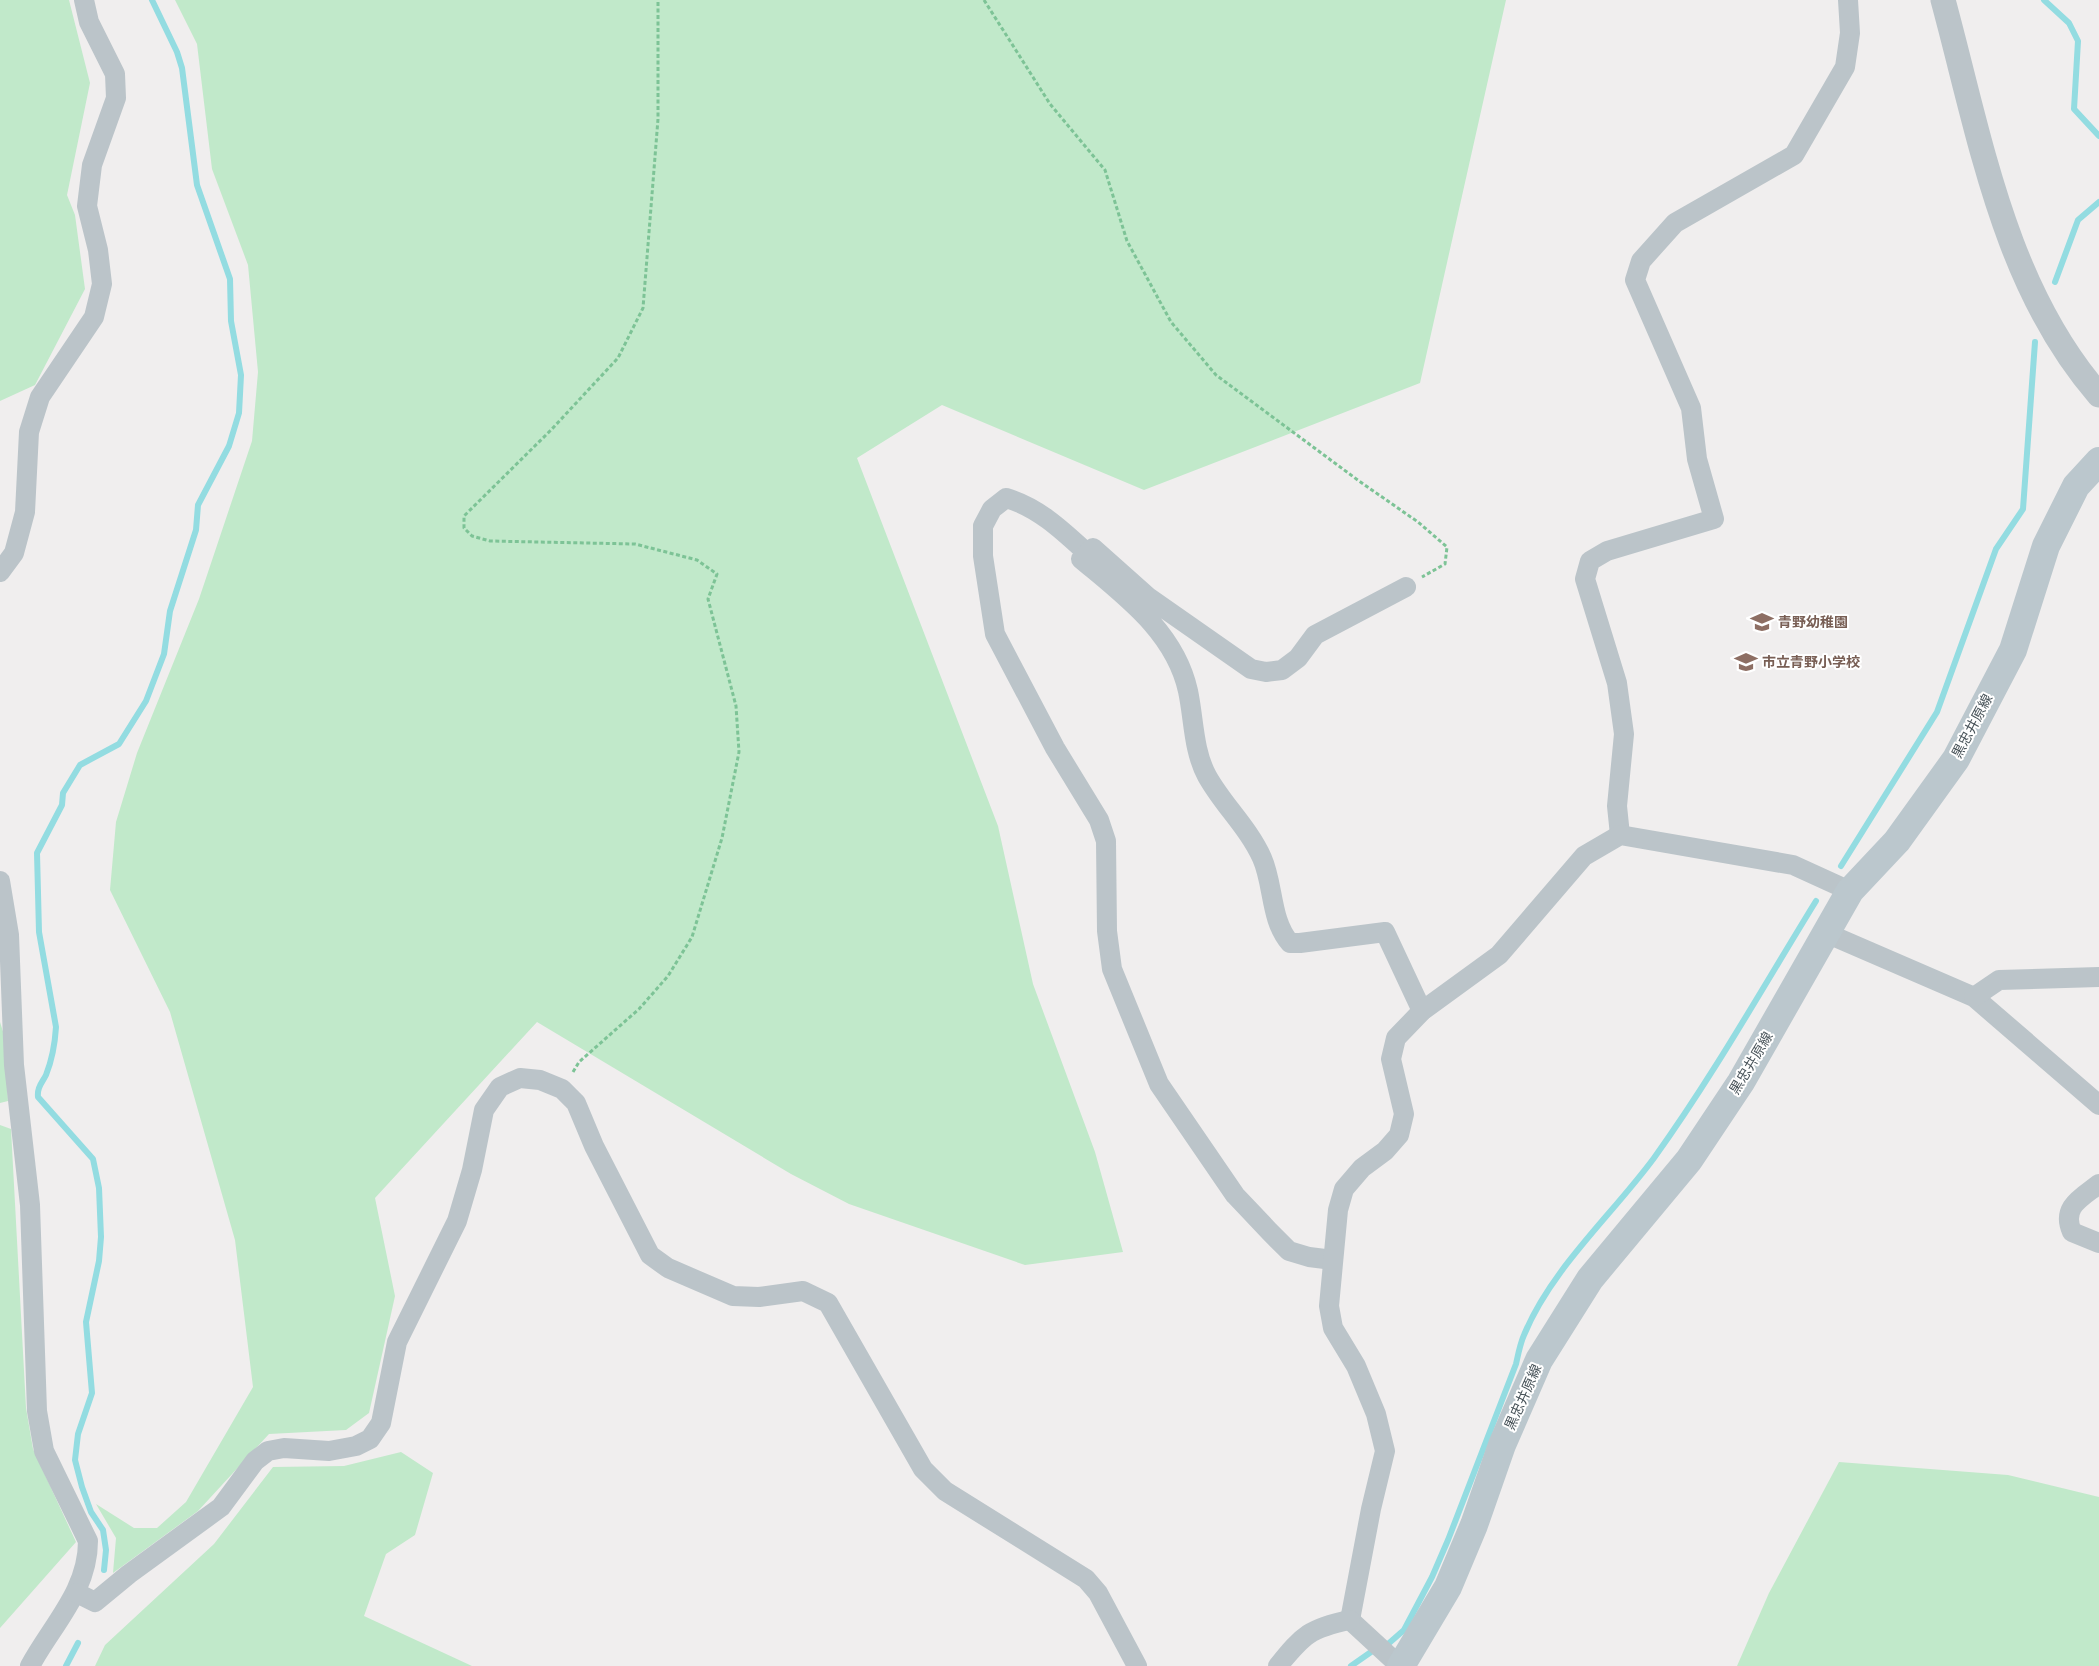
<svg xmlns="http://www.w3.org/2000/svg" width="2099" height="1666" font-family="'Exo 2','Noto Sans JP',sans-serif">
<rect width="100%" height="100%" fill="#f0eeee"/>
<g fill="#c1e9ca">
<path d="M0 0H69L90 83 67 195 75 215 85 289 35 385 0 401Z"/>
<path d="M175 0H1506L1420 383 1144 490 942 405 857 458 998 826 1033 984 1095 1152 1123 1252 1025 1265 849 1204 791 1174 537 1022 375 1198 395 1296 369 1413 346 1430 269 1434 198 1511 113 1573 116 1538 96 1504 134 1528H157L186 1502 253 1387 235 1240 170 1012 110 890 116 822 137 753 199 599 252 441 258 372 248 265 212 169 197 44Z"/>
<path d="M0 1022 5 1038 8 1101 0 1103Z"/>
<path d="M0 1125 11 1129 26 1408 33 1449 76 1542 0 1628Z"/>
<path d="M401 1452 433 1473 415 1535 386 1554 364 1616 472 1666H95L105 1645 214 1544 273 1467 344 1466Z"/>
<path d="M1839 1462 2008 1475 2099 1497V1666H1737L1769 1593Z"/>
</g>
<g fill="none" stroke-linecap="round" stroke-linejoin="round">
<g stroke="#93dce1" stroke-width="6">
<path d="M2044 0 2069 23 2078 41 2074 109 2099 136"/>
<path d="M2055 282 2078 220 2099 202"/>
<path d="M1841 866 1937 712 1996 549 2023 509 2035 342"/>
<path d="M104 1570 106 1550 103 1530 91 1512 82 1487 75 1460 78 1434 92 1393 86 1322 99 1261 101 1237 99 1188 93 1159 38 1097C37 1087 42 1083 46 1075 52 1060 55 1043 56 1027L39 932 37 853 62 805 63 793 80 765 119 744 146 701 164 654 170 611 196 530 198 505 229 446 239 413 241 375 231 321 230 279 197 185 182 68 177 52 152 0"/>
<path d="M66 1666 78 1643"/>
<path d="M1351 1666 1371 1652 1388 1644 1404 1630 1432 1577 1448 1540 1516 1364C1518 1355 1520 1344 1524 1335 1551 1269 1612 1215 1654 1158 1713 1076 1763 987 1816 901"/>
</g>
<g stroke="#7dc396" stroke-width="3" stroke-dasharray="4 2.5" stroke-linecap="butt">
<path d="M984 0 1050 104 1105 170 1127 241 1171 322 1216 375 1359 481 1418 522 1447 547 1445 564 1422 577"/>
<path d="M573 1072 579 1062 639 1009 668 976 692 937 722 838 739 752 736 706 708 599 717 574 697 560 635 544 490 541 472 536 464 528V516L551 430 618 358 643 308 658 119V0"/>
</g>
<g stroke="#bbc4c9" stroke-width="20">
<path d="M1087 553C1063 531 1038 507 1006 498L992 509 983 526V556L995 634 1055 748 1099 820 1106 841 1107 931 1112 969 1159 1084 1235 1195 1269 1231 1289 1251 1309 1257 1333 1260"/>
<path d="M0 572 14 553 25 512 29 432 40 397 94 317 102 284 98 250 87 206 92 165 116 98 115 74 89 22 84 0"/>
<path d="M1406 587 1315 635 1298 658 1282 670 1266 672 1251 669 1148 597 1093 548 1081 559C1125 596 1175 632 1188 691 1194 719 1193 750 1207 776 1223 805 1248 827 1262 858 1274 885 1270 920 1290 943H1300L1385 932 1422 1011"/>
<path d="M1620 835 1617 806 1624 734 1617 683 1585 579 1590 561 1607 551 1714 519 1697 459 1691 408 1635 280 1641 261 1675 223 1794 155 1845 67 1850 33 1848 0"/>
<path d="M0 881 9 935 14 1065 30 1205 37 1411 44 1451 88 1541C88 1591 52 1625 30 1666"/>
<path d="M1826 933 1974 997 2099 1105"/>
<path d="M1974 997 1999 980 2099 977"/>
<path d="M2099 1184C2081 1198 2061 1207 2072 1232L2099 1243"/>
<path d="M77 1593 95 1602 129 1574 221 1507 255 1461 268 1451 284 1448 329 1451 356 1446 370 1439 381 1423 397 1342 457 1221 472 1170 484 1110 500 1087 520 1078 540 1080 562 1089 576 1103 594 1146 650 1255 668 1268 733 1296 759 1297 803 1291 828 1303 923 1469 945 1491 1086 1579 1098 1593 1137 1666"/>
<path d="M1350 1620 1371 1509 1385 1451 1376 1414 1356 1366 1333 1328 1329 1306 1338 1210 1344 1189 1362 1168 1385 1151 1399 1135 1404 1114 1391 1059 1396 1038 1422 1011 1499 955 1584 856 1620 835 1793 865 1850 891"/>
<path d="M1350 1620 1400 1666"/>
<path d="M1278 1666C1303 1635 1310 1628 1350 1620"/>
</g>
<path stroke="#bbc4c9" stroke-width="25" d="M1943 0C1980 136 2004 286 2099 395"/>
<path stroke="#bbc7cd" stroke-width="28" d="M1401 1666 1448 1587 1474 1525 1502 1445 1539 1360 1590 1279 1689 1160 1741 1082 1850 891 1897 841 1956 759 2013 650 2046 546 2076 486 2099 461"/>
</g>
<defs>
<symbol id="school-bare" viewBox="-9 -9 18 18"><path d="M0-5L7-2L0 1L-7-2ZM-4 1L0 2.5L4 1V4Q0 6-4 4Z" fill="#8d6e63" stroke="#fff" stroke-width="2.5" paint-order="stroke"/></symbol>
</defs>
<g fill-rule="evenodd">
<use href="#school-bare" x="1746" y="606" width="32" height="32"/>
<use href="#school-bare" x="1730" y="646" width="32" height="32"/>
</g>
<g text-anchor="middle" stroke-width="4" stroke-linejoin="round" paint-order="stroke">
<g font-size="14" font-weight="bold" fill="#785e54" stroke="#fff" text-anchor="start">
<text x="1778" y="627">青野幼稚園</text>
<text x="1762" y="667">市立青野小学校</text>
</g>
<g font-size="14" fill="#485359" stroke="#fff">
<text transform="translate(1972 726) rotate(-62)" y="5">黒忠井原線</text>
<text transform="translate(1751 1063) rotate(-59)" y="5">黒忠井原線</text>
<text transform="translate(1523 1397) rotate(-66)" y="5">黒忠井原線</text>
</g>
</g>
</svg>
